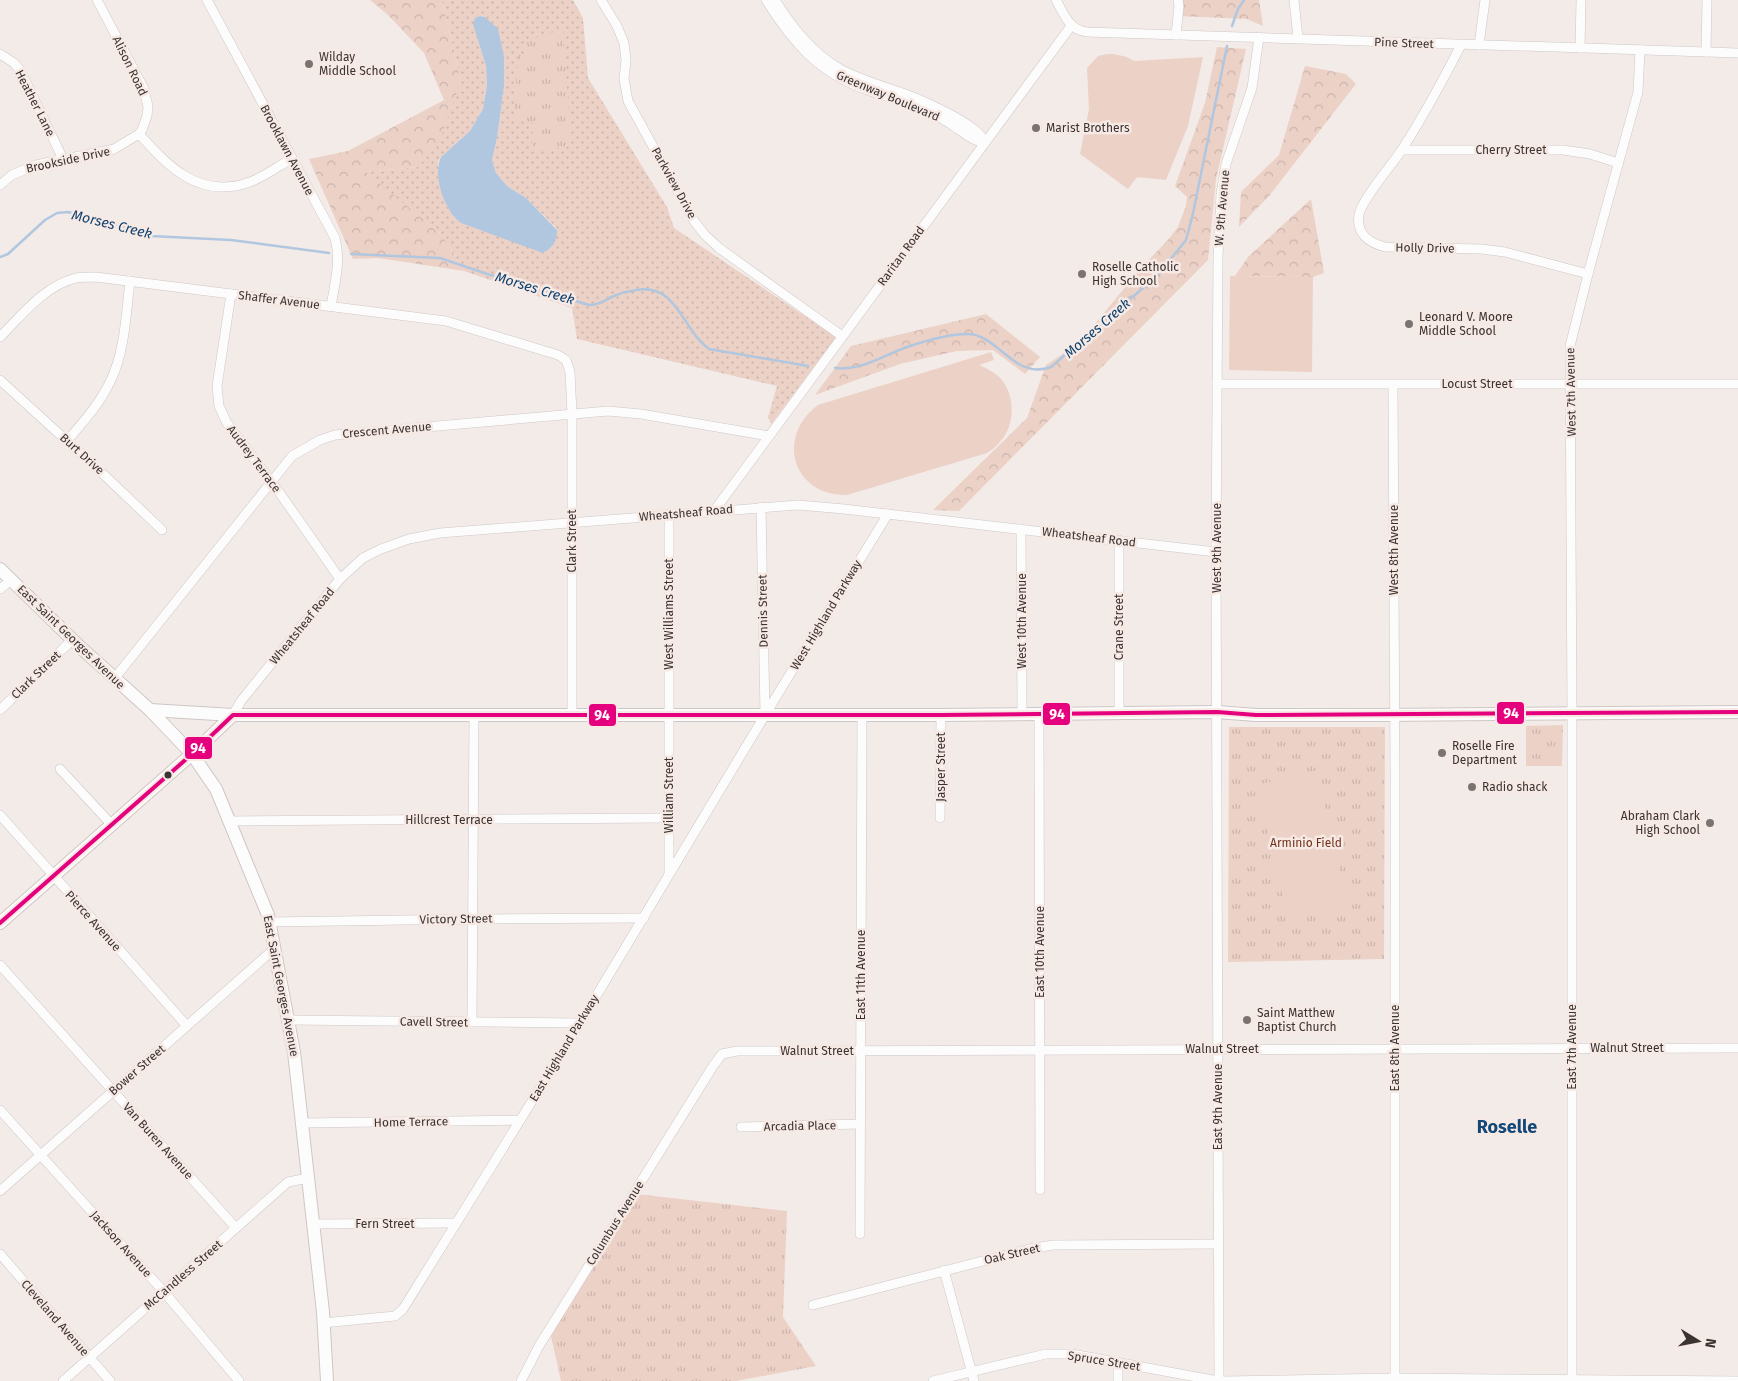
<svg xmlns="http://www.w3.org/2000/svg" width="1738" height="1381" font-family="'Fira Sans',sans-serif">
<defs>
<pattern id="grass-dots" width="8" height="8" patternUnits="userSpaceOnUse" patternTransform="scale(1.25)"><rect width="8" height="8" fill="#ecd1c7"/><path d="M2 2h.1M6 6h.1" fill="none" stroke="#cbb4ab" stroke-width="1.8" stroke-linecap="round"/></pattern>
<pattern id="forest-crowns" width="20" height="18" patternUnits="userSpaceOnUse" patternTransform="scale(1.25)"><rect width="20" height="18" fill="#ecd1c7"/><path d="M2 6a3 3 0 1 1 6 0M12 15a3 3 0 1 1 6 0" fill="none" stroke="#cbb4ab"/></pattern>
<pattern id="park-tufts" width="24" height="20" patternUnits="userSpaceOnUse" patternTransform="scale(1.25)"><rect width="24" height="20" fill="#ecd1c7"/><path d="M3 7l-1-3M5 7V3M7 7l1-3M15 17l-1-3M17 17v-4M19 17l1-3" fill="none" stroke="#cbb4ab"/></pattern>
</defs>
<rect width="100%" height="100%" fill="#f3ebe8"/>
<path fill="url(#grass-dots)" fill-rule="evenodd" d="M442 0H573L583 18 588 78 667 207 674 228 836 337 771 424 768 417 777 386 577 339 572 308 464 271 442 235 365 172 418 167 461 81ZM480 16 485 17 504 86 497 138 492 160 496 173 507 186 526 198 557 229 551 248 543 252 461 223 455 218 447 206 439 181 438 162 441 157 470 131 483 109 487 85 486 66 478 40 475 18Z"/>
<g fill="url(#forest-crowns)">
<path d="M370 0H442L461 81 439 142 418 167 366 172 442 235 464 271 378 258 353 259 309 159 348 151 444 100 424 53 388 15Z"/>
<path d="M1178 0H1259L1263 26 1247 19 1177 16Z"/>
<path d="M1217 47 1246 49 1216 179 1208 260 959 511 933 510 1027 418 1046 365 1064 353 1095 324 1140 269 1167 241 1178 227 1186 206 1187 197 1175 186 1205 103Z"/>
<path d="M1305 66 1346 74 1356 84 1269 196 1239 227 1241 192 1279 155Z"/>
<path d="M1311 199 1324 273 1313 277 1235 276 1248 257Z"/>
<path d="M986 314 1040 357 1025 374 993 350 957 351 900 364 815 395 851 346Z"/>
</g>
<g fill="url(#park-tufts)">
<path d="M563 29 571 146 532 152 533 123 514 120 518 54H525L526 50H522V46L529 40Z"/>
<path d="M1563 725 1562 766H1526V726Z"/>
<path d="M1229 727H1385L1384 959 1228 962Z"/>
<path d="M636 1194 787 1211 783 1317 816 1366 736 1381H561L550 1332Z"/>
</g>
<g fill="#ecd1c7">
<path d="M1108 54C1118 54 1126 56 1134 61L1203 57 1188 126 1166 180 1137 177 1128 189 1080 154 1089 109 1087 68 1098 56Z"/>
<path d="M1230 276 1313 277 1312 372 1229 370Z"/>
<path d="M991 352 994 360 979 365C988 369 996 373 1002 380 1016 398 1015 427 999 443 996 447 991 450 987 453L847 495C793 496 775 437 818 405Z"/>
<path d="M1316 771 1348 905 1288 919 1256 785Z"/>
</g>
<path fill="#b1c7e0" d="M480 16 485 17 498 29 504 57V86L497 138 492 160 496 173 507 186 526 198 557 230C557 241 554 247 543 253L461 223C445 212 432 175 441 157L470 131 483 109 487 85 486 66 473 24 475 18Z"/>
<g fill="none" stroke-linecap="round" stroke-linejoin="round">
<g stroke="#b1c7e0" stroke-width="2.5">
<path d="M1232 26 1238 9 1244 0"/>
<path d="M351 254 440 258 511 282 589 305C599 305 605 300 614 296 621 293 629 291 636 290 678 283 682 330 709 349L808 366"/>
<path d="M0 257 8 254 45 220 57 213 68 212 129 228 151 236 231 240 329 253"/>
<path d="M835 368C862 371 882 356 907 347 925 341 947 334 967 334 999 334 1014 381 1051 367L1157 276 1186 240 1192 218 1227 46"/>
</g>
<defs>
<g id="street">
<path d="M207 0 335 238C341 260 335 283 331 306"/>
<path d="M601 0 617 26 624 43 626 60 624 79 628 101 694 221 705 235 719 248 842 336"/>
<path d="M766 0C792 42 819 73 867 90 886 97 906 101 925 110 936 115 948 122 958 129 967 135 974 141 985 143 980 131 968 125 957 118 940 109 923 100 905 94 883 86 860 80 840 69 812 53 792 27 775 0"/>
<path d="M1056 0C1064 14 1069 30 1087 32L1738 53"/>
<path d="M1294 0 1298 38"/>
<path d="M1176 35 1179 6 1178 0"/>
<path d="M1461 45C1443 80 1424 115 1403 148 1393 164 1361 200 1359 215 1356 233 1369 243 1385 247L1481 249 1505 252 1588 274"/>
<path d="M1479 45 1485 0"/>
<path d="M1580 48 1581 0"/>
<path d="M1706 52 1707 0"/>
<path d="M0 54 14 63 20 70 63 159"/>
<path d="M139 134C168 166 199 199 247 183 263 178 277 167 291 159"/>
<path d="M1402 150H1563L1590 154 1618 163"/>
<path d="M0 185 12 175 36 165 114 149 139 134 142 130 147 116 148 106 143 87 97 0"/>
<path d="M231 294 217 386 219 406 227 423 272 482 340 579"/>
<path d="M0 337C22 315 44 286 76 278 82 277 89 277 96 277L446 321 558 355 566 360 570 372 572 414V715"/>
<path d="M0 380 101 472 162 530"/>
<path d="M1217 384H1738"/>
<path d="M1393 385 1395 775V1381"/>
<path d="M67 441C83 422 99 405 110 382 125 352 126 314 130 281"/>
<path d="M761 507 765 714"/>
<path d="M714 511 1071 26"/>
<path d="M669 514V874"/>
<path d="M1021 529 1022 713"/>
<path d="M0 589 11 580"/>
<path d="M114 679 292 456 320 440 335 435 608 411 641 414 769 436"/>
<path d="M0 710 72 640"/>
<path d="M1039 713 1040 1190"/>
<path d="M1119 713V540"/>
<path d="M233 715 241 701 340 579 363 558 381 549 409 539 440 533 798 505 844 509 1216 552"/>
<path d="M60 769 112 825"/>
<path d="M0 815 187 1026"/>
<path d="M940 818 941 715"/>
<path d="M229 821 669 818"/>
<path d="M269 922 474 919 644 918"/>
<path d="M0 965 236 1228"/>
<path d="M288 1020 580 1023"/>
<path d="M472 1022 474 714"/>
<path d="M0 1110 164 1292 239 1381"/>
<path d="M302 1123 520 1120"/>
<path d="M741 1127 860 1124"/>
<path d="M0 1191 274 949"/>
<path d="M313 1224 456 1223"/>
<path d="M860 1234 862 715"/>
<path d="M0 1254 110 1381"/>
<path d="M944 1270 974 1381"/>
<path d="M813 1305 1029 1249 1053 1245 1218 1244"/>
<path d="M323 1323 395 1316 403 1309 565 1048 765 715 888 514"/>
<path d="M1118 1362V1381"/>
<path d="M63 1381 288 1182 308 1178"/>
<path d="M521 1381 539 1346 713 1066 722 1054 737 1051 1738 1048"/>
<path d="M933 1381 1046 1354H1072L1218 1381"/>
<path d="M1219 1381 1216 552 1218 257 1221 194 1226 164 1252 88 1259 37"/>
<path d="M1223 1381 1392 1378 1738 1381"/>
<path d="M1572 1381V713L1570 346 1588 274 1638 92 1640 50"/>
</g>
<g id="secondary">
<path d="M0 569 80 647 150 710 192 754 216 789 268 915 294 1052 323 1312 327 1381"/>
<path d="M150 710 233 715"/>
<path d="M0 923 192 754 233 715H941L1217 712 1256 715H1380L1738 712"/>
</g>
</defs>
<use href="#street" stroke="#cdc7c5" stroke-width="10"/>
<use href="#secondary" stroke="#cdc7c5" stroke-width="14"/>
<use href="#street" stroke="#fdfcfc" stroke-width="9"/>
<use href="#secondary" stroke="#fdfcfc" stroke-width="12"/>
<defs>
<path id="bus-1" d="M0 923 192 754 233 715H941L1217 712 1256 715 1738 712"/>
</defs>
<use href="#bus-1" stroke="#f7e9e4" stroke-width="8"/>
<use href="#bus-1" stroke="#e5007d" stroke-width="4"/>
</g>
<g fill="#7a7372" stroke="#f7e9e4" stroke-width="2">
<circle cx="309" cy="64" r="5"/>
<circle cx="1036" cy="128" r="5"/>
<circle cx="1082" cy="274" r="5"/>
<circle cx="1409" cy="324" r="5"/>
<circle cx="1442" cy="753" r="5"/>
<circle cx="1472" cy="787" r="5"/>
<circle cx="1710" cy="823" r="5"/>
<circle cx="1247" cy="1020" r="5"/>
</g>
<circle fill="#393332" stroke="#f7e9e4" stroke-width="2" cx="168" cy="775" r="4.5"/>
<g text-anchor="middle" stroke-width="5" stroke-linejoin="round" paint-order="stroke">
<g font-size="12" fill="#393332" stroke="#f7e9e4">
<text transform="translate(1404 43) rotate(2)" y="4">Pine Street</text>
<text transform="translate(130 66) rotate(64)" y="4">Alison Road</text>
<text transform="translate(888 96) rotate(23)" y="4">Greenway Boulevard</text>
<text transform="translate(35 103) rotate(63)" y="4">Heather Lane</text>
<text transform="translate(287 150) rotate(62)" y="4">Brooklawn Avenue</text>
<text x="1511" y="154">Cherry Street</text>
<text transform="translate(68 160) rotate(-12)" y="4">Brookside Drive</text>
<text transform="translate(674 183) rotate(61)" y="4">Parkview Drive</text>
<text transform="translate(1222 208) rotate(-85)" y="4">W. 9th Avenue</text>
<text transform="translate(1425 248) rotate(1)" y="4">Holly Drive</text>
<text transform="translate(901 256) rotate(-54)" y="4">Raritan Road</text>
<text transform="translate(279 300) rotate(7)" y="4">Shaffer Avenue</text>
<text x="1477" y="388">Locust Street</text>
<text transform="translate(1571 392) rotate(-91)" y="4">West 7th Avenue</text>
<text transform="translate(387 430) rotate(-5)" y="4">Crescent Avenue</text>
<text transform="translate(82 454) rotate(42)" y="4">Burt Drive</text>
<text transform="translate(254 459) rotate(53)" y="4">Audrey Terrace</text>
<text transform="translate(686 513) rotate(-5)" y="4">Wheatsheaf Road</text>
<text transform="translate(1089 537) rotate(7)" y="4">Wheatsheaf Road</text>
<text transform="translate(572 541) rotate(-90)" y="4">Clark Street</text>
<text transform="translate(1217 548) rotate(-90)" y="4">West 9th Avenue</text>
<text transform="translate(1394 550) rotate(-90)" y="4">West 8th Avenue</text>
<text transform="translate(763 611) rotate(-91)" y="4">Dennis Street</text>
<text transform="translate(669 614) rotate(-90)" y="4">West Williams Street</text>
<text transform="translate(826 615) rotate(-59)" y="4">West Highland Parkway</text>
<text transform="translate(1022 621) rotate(-90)" y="4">West 10th Avenue</text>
<text transform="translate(302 626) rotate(-51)" y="4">Wheatsheaf Road</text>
<text transform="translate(1119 627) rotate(-90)" y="4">Crane Street</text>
<text transform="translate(71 637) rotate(44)" y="4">East Saint Georges Avenue</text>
<text transform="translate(36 675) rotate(-44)" y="4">Clark Street</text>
<text transform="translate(941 767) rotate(-90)" y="4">Jasper Street</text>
<text transform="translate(669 795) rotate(-90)" y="4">William Street</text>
<text x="449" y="824">Hillcrest Terrace</text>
<text transform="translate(456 919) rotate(-1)" y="4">Victory Street</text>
<text transform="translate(93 921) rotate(48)" y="4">Pierce Avenue</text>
<text transform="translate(1040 952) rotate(-90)" y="4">East 10th Avenue</text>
<text transform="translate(861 975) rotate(-90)" y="4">East 11th Avenue</text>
<text transform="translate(281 986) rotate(79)" y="4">East Saint Georges Avenue</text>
<text transform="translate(434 1022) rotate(1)" y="4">Cavell Street</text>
<text transform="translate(1572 1047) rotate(-90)" y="4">East 7th Avenue</text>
<text transform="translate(564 1048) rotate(-59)" y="4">East Highland Parkway</text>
<text transform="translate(1395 1048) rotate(-90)" y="4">East 8th Avenue</text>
<text x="1627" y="1052">Walnut Street</text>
<text x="1222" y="1053">Walnut Street</text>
<text x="817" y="1055">Walnut Street</text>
<text transform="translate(137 1070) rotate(-41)" y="4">Bower Street</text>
<text transform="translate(1218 1107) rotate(-90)" y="4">East 9th Avenue</text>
<text transform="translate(411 1122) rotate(-1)" y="4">Home Terrace</text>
<text transform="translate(800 1126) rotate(-1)" y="4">Arcadia Place</text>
<text transform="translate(158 1141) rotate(48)" y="4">Van Buren Avenue</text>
<text transform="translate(615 1223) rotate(-58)" y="4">Columbus Avenue</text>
<text x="385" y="1228">Fern Street</text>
<text transform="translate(121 1244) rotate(48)" y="4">Jackson Avenue</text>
<text transform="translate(1012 1254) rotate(-13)" y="4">Oak Street</text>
<text transform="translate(183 1275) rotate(-41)" y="4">McCandless Street</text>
<text transform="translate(55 1318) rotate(49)" y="4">Cleveland Avenue</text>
<text transform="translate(1104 1361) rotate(9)" y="4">Spruce Street</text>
</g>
<g font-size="12" fill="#393332" stroke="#f7e9e4" text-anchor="start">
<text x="319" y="61">Wilday<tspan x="319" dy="14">Middle School</tspan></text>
<text x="1046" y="132">Marist Brothers</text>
<text x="1092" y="271">Roselle Catholic<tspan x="1092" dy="14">High School</tspan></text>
<text x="1419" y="321">Leonard V. Moore<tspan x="1419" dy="14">Middle School</tspan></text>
<text x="1452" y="750">Roselle Fire<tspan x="1452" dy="14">Department</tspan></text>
<text x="1482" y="791">Radio shack</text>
<text x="1700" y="820" text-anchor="end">Abraham Clark<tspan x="1700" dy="14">High School</tspan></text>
<text x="1257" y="1017">Saint Matthew<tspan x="1257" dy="14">Baptist Church</tspan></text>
</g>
<g font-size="12" fill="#72321c" stroke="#f7e9e4">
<text x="1306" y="847">Arminio Field</text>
</g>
<g font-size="14" font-style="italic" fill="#0e4271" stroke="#f7e9e4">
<text transform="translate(112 224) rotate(14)" y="5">Morses Creek</text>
<text transform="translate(535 288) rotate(17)" y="5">Morses Creek</text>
<text transform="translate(1097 328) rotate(-41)" y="5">Morses Creek</text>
</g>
<g font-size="18" font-weight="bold" fill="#114779" stroke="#f7e9e4">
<text x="1507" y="1133">Roselle</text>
</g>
</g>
<g stroke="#f7e9e4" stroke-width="2">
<rect x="1496" y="701" width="29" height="24" rx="5" fill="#e5007d"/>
<rect x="1042" y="702" width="29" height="24" rx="5" fill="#e5007d"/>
<rect x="588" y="703" width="29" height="24" rx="5" fill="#e5007d"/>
<rect x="184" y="736" width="29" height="24" rx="5" fill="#e5007d"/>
</g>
<g font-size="14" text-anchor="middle" font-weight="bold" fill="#fff">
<text x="1511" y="718">94</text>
<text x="1057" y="719">94</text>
<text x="602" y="720">94</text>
<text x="198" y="753">94</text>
</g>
<g transform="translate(1698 1341) rotate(100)" stroke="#f7e9e4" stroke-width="4" paint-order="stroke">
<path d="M0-4L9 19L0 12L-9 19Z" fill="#393332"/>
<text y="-8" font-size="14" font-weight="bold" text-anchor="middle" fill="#393332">N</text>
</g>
</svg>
